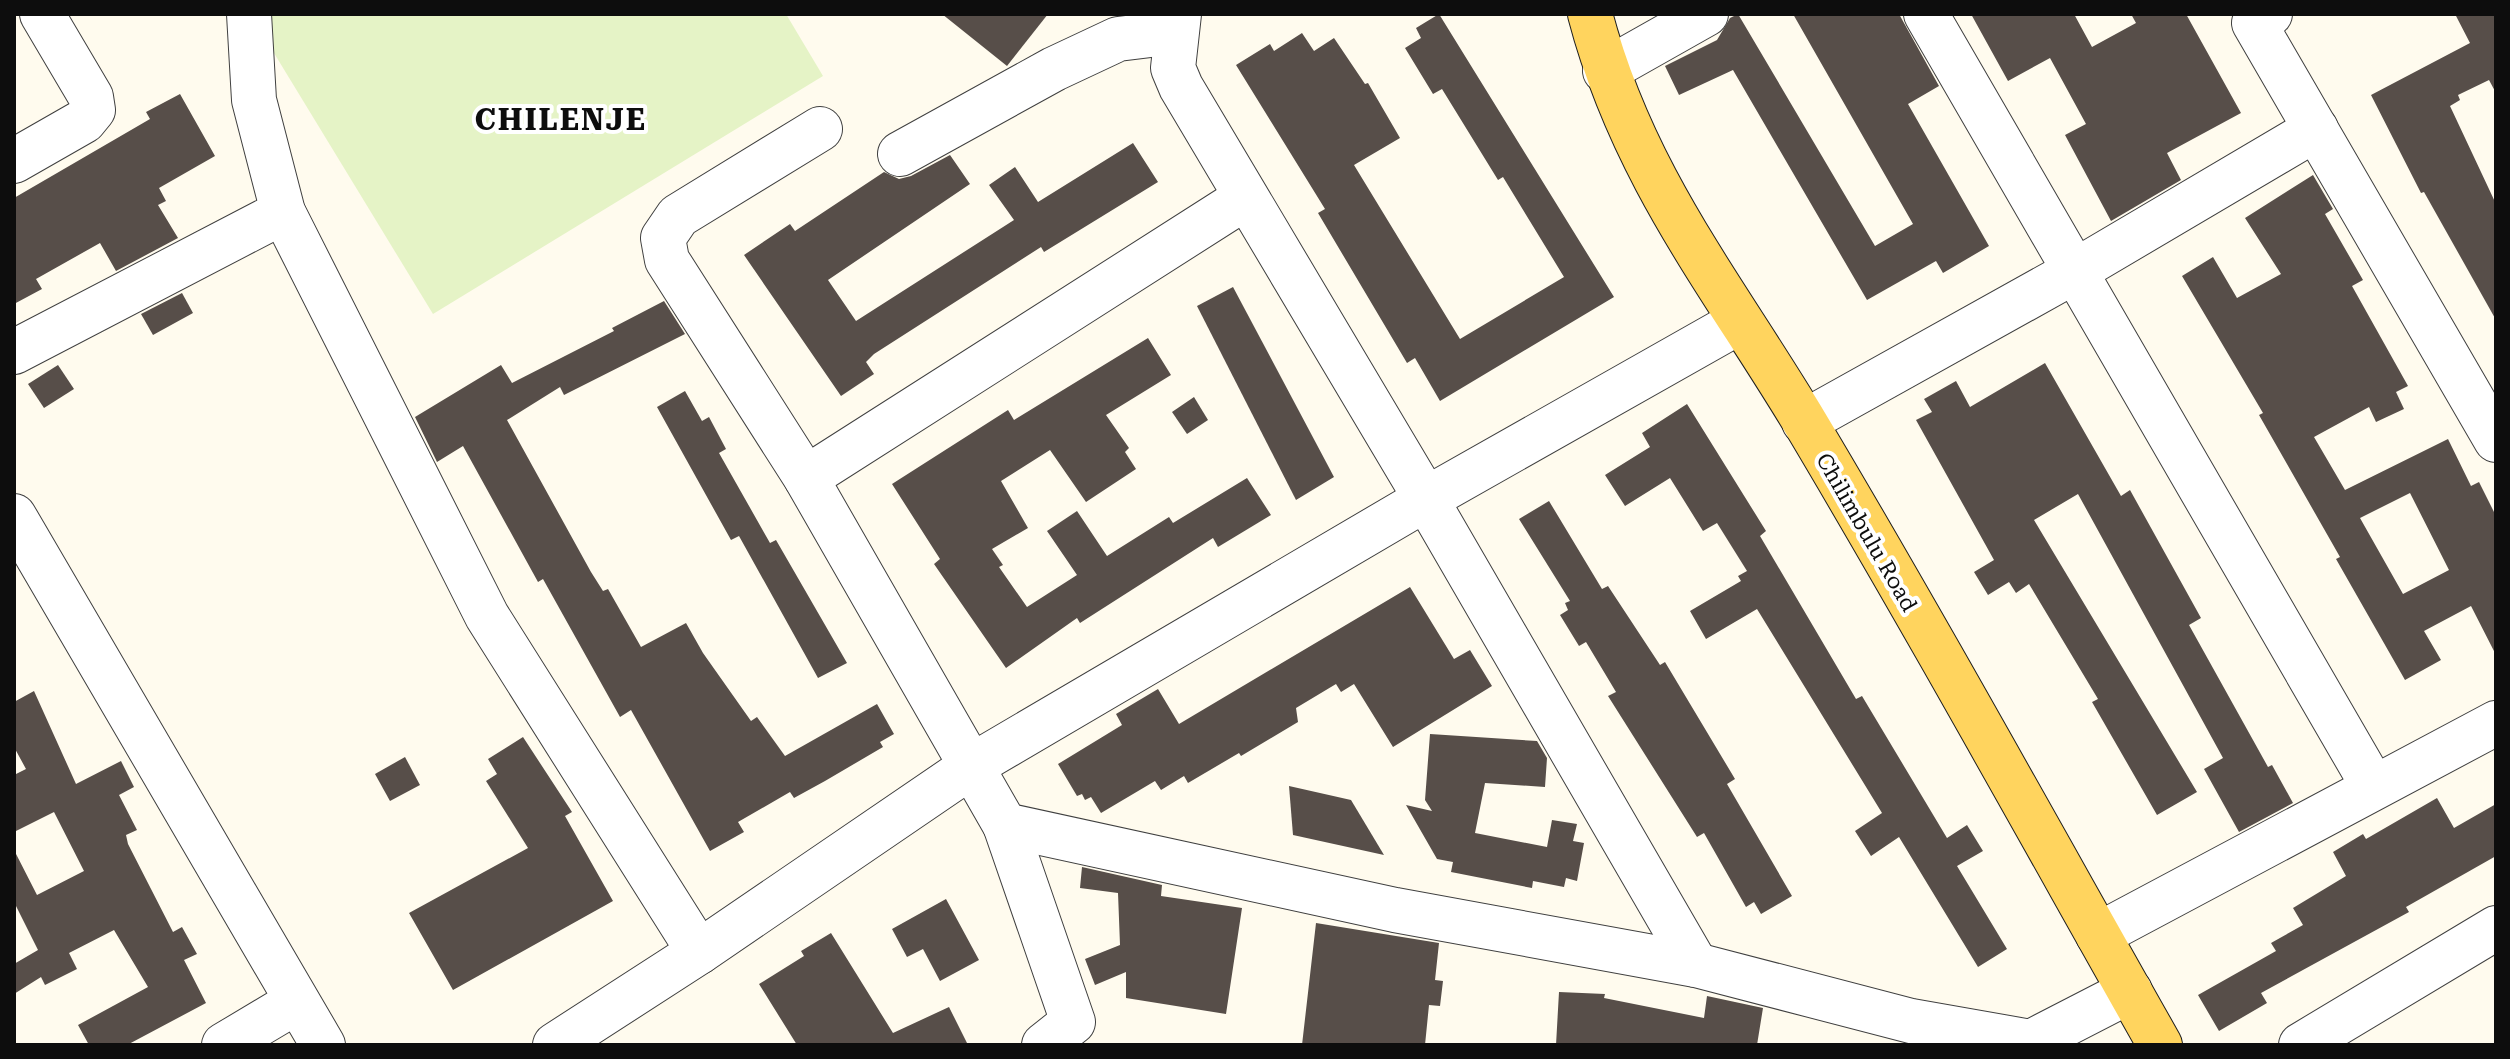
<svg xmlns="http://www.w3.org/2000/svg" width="2510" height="1059" font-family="'Roboto Serif',serif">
<rect width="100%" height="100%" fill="#fffbee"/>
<path fill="#e5f3c6" d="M257 14H786L823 76 433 314 252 17Z"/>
<g fill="#574e49" fill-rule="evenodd">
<path d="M942 14H1048L1007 66Z"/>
<path d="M1439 14 1614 297 1440 401 1415 358 1407 363 1318 213 1325 209 1236 65 1270 44 1274 51 1302 33 1314 51 1334 38 1365 84 1368 83 1400 138 1354 165 1460 339 1564 277 1503 177 1498 180 1442 89 1433 94 1405 48 1421 38 1416 28Z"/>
<path d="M1738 14 1875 246 1913 224 1793 14H1899L1939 86 1908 104 1989 246 1943 273 1936 261 1867 300 1733 70 1679 95 1665 66 1717 40 1730 18Z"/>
<path d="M1971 14H2074L2092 47 2136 23 2131 14H2186L2241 113 2167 153 2181 180 2111 221 2065 135 2086 124 2050 58 2008 81Z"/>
<path d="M2455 14H2496V93L2489 80 2458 95 2460 100 2450 106 2496 204V320L2424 192 2421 193 2371 95 2470 43Z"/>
<path d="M180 94 215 156 159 188 166 201 158 205 178 238 116 271 100 243 36 279 42 289 14 304V198L150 119 146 112Z"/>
<path d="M1133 143 1158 182 1044 252 1041 247 874 354 866 362 874 374 841 396 744 255 790 224 795 231 884 172 899 179 911 176 950 155 970 184 828 280 856 321 1014 220 989 185 1015 167 1038 202Z"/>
<path d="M2313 175 2333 209 2325 214 2363 280 2352 286 2408 386 2396 392 2404 409 2376 422 2369 407 2314 437 2345 490 2448 439 2471 486 2479 482 2496 516V655L2471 606 2424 631 2441 660 2405 680 2336 559 2340 557 2259 415 2263 413 2182 276 2213 257 2237 298 2281 274 2245 218ZM2410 493 2449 570 2403 594 2360 518Z"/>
<path d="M1233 287 1334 477 1296 500 1197 306Z"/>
<path d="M182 293 193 313 153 335 141 314Z"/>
<path d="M664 301 685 334 564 395 560 387 507 420 591 572 603 591 608 589 641 647 686 623 703 653 751 721 757 717 785 756 877 704 894 734 880 742 883 747 825 781 794 798 790 792 738 822 744 832 710 851 631 710 620 717 543 579 538 582 463 446 437 462 415 417 501 365 512 383 614 331 612 328Z"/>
<path d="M1148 338 1171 375 1106 415 1129 448 1125 452 1136 469 1086 502 1050 450 1001 481 1028 528 992 549 1003 565 999 567 1027 607 1077 575 1047 531 1077 511 1107 556 1169 517 1173 523 1247 478 1271 515 1218 547 1213 538 1080 623 1077 618 1006 668 934 564 940 559 892 484 1008 410 1014 420Z"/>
<path d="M2045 363 2121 496 2130 490 2201 618 2189 625 2268 767 2272 765 2293 803 2239 832 2204 769 2223 758 2078 494 2034 520 2197 792 2157 815 2092 702 2098 699 2029 584 2016 593 2009 582 1988 595 1974 572 1994 560 1916 420 1932 412 1924 399 1956 381 1970 407Z"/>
<path d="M58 365 74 389 44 408 28 384Z"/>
<path d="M685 391 702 421 709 417 726 449 719 453 770 543 776 540 847 663 818 678 739 536 731 540 657 407Z"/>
<path d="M1194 397 1208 420 1187 434 1172 412Z"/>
<path d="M1687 404 1766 531 1760 536 1856 699 1862 696 1947 838 1967 825 1983 851 1957 866 2007 949 1978 967 1899 837 1871 856 1855 831 1882 813 1757 609 1706 639 1690 611 1741 581 1738 576 1747 571 1717 523 1703 531 1670 478 1625 506 1605 475 1650 447 1642 433Z"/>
<path d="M1549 501 1602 589 1608 586 1660 665 1665 662 1735 779 1727 784 1792 896 1761 914 1754 902 1746 907 1704 833 1697 837 1608 696 1616 692 1586 642 1579 646 1560 615 1568 610 1565 603 1570 601 1519 519Z"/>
<path d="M1410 587 1454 659 1470 650 1492 686 1393 747 1354 684 1341 692 1336 684 1296 708 1298 722 1241 756 1239 753 1188 783 1184 776 1161 790 1155 781 1101 813 1091 797 1085 800 1082 794 1077 796 1058 764 1122 725 1116 714 1158 689 1179 724Z"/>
<path d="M34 691 76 784 121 761 134 787 119 795 137 830 126 835 128 844 173 932 182 927 197 954 184 960 206 1003 127 1045H89L78 1025 148 987 114 930 69 953 77 969 45 985 41 977 14 994V964L38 950 14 902V850L37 895 84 871 54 812 14 832V775L26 769 14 747V702Z"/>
<path d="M1430 734 1537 741 1547 758 1545 787 1485 783 1475 833 1547 847 1552 820 1577 824 1573 841 1584 843 1577 881 1566 878 1564 887 1533 881 1532 888 1451 872 1453 862 1437 859 1406 805 1432 811 1425 800Z"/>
<path d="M523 737 572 812 565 816 613 901 453 990 409 913 528 848 486 781 497 774 488 759Z"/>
<path d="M405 757 420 785 390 801 375 774Z"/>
<path d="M1289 786 1351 800 1384 855 1293 835Z"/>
<path d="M2437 798 2454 828 2496 804V856L2406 907 2409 912 2261 993 2267 1003 2219 1031 2198 995 2276 951 2271 943 2303 925 2293 908 2346 876 2333 852 2363 834 2366 839Z"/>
<path d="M1082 867 1162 885 1161 896 1242 908 1226 1014 1126 998V972L1095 985 1085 959 1120 945 1118 893 1080 888Z"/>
<path d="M946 899 979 960 940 981 923 949 907 957 892 929Z"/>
<path d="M1316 923 1439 943 1435 980 1443 981 1440 1006 1429 1005 1425 1045H1302Z"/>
<path d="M831 933 893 1033 949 1007 968 1045H797L759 984 804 956 801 951Z"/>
<path d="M1559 992 1605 994 1604 998 1704 1018 1707 996 1763 1008 1757 1045H1556Z"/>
</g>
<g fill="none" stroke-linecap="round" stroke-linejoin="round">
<defs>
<g id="minor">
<path d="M249 14 254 100 283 212 487 616 699 952"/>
<path d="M1179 14 1173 68 1181 87 1426 499 1696 965"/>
<path d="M1926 14 2373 786"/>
<path d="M2270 14 2254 23 2496 440"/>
<path d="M1605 71 1706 14"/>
<path d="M820 129 678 216 663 238 667 260 806 478 1005 825 1395 910 1696 965 1911 1021 2031 1042 2130 991"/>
<path d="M900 154 1054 69 1118 39 1175 32"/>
<path d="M14 161 84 121 93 110 91 97 42 14"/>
<path d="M14 352 283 212"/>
<path d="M1804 422 2077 270 2316 129"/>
<path d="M806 478 1245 198"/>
<path d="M14 516 323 1045"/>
<path d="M1005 825 1073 1022 1044 1045"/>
<path d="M2098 935 2496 723"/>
<path d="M224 1045 296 1002"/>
<path d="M555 1045 699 952 973 765 1426 499 1739 322"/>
<path d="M2301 1045 2496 928"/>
</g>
<path id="major" d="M1590 14C1633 177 1722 284 1806 424 1928 629 2043 838 2160 1045"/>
</defs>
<use href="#minor" stroke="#404040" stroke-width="46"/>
<use href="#major" stroke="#1e1e1e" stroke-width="46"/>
<use href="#minor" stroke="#fff" stroke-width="44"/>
<use href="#major" stroke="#ffd45e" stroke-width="44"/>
</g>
<g text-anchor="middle" stroke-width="8" stroke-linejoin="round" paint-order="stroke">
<g font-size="22" fill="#0d0d0d" stroke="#fff">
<text transform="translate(1867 532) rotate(60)" y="8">Chilimbulu Road</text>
</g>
<g font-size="30" font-weight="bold" letter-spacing="2" fill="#0d0d0d" stroke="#fff">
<text x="561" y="130">CHILENJE</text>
</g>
</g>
<rect width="2510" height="1059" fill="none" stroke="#0d0d0d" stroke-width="32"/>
</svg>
